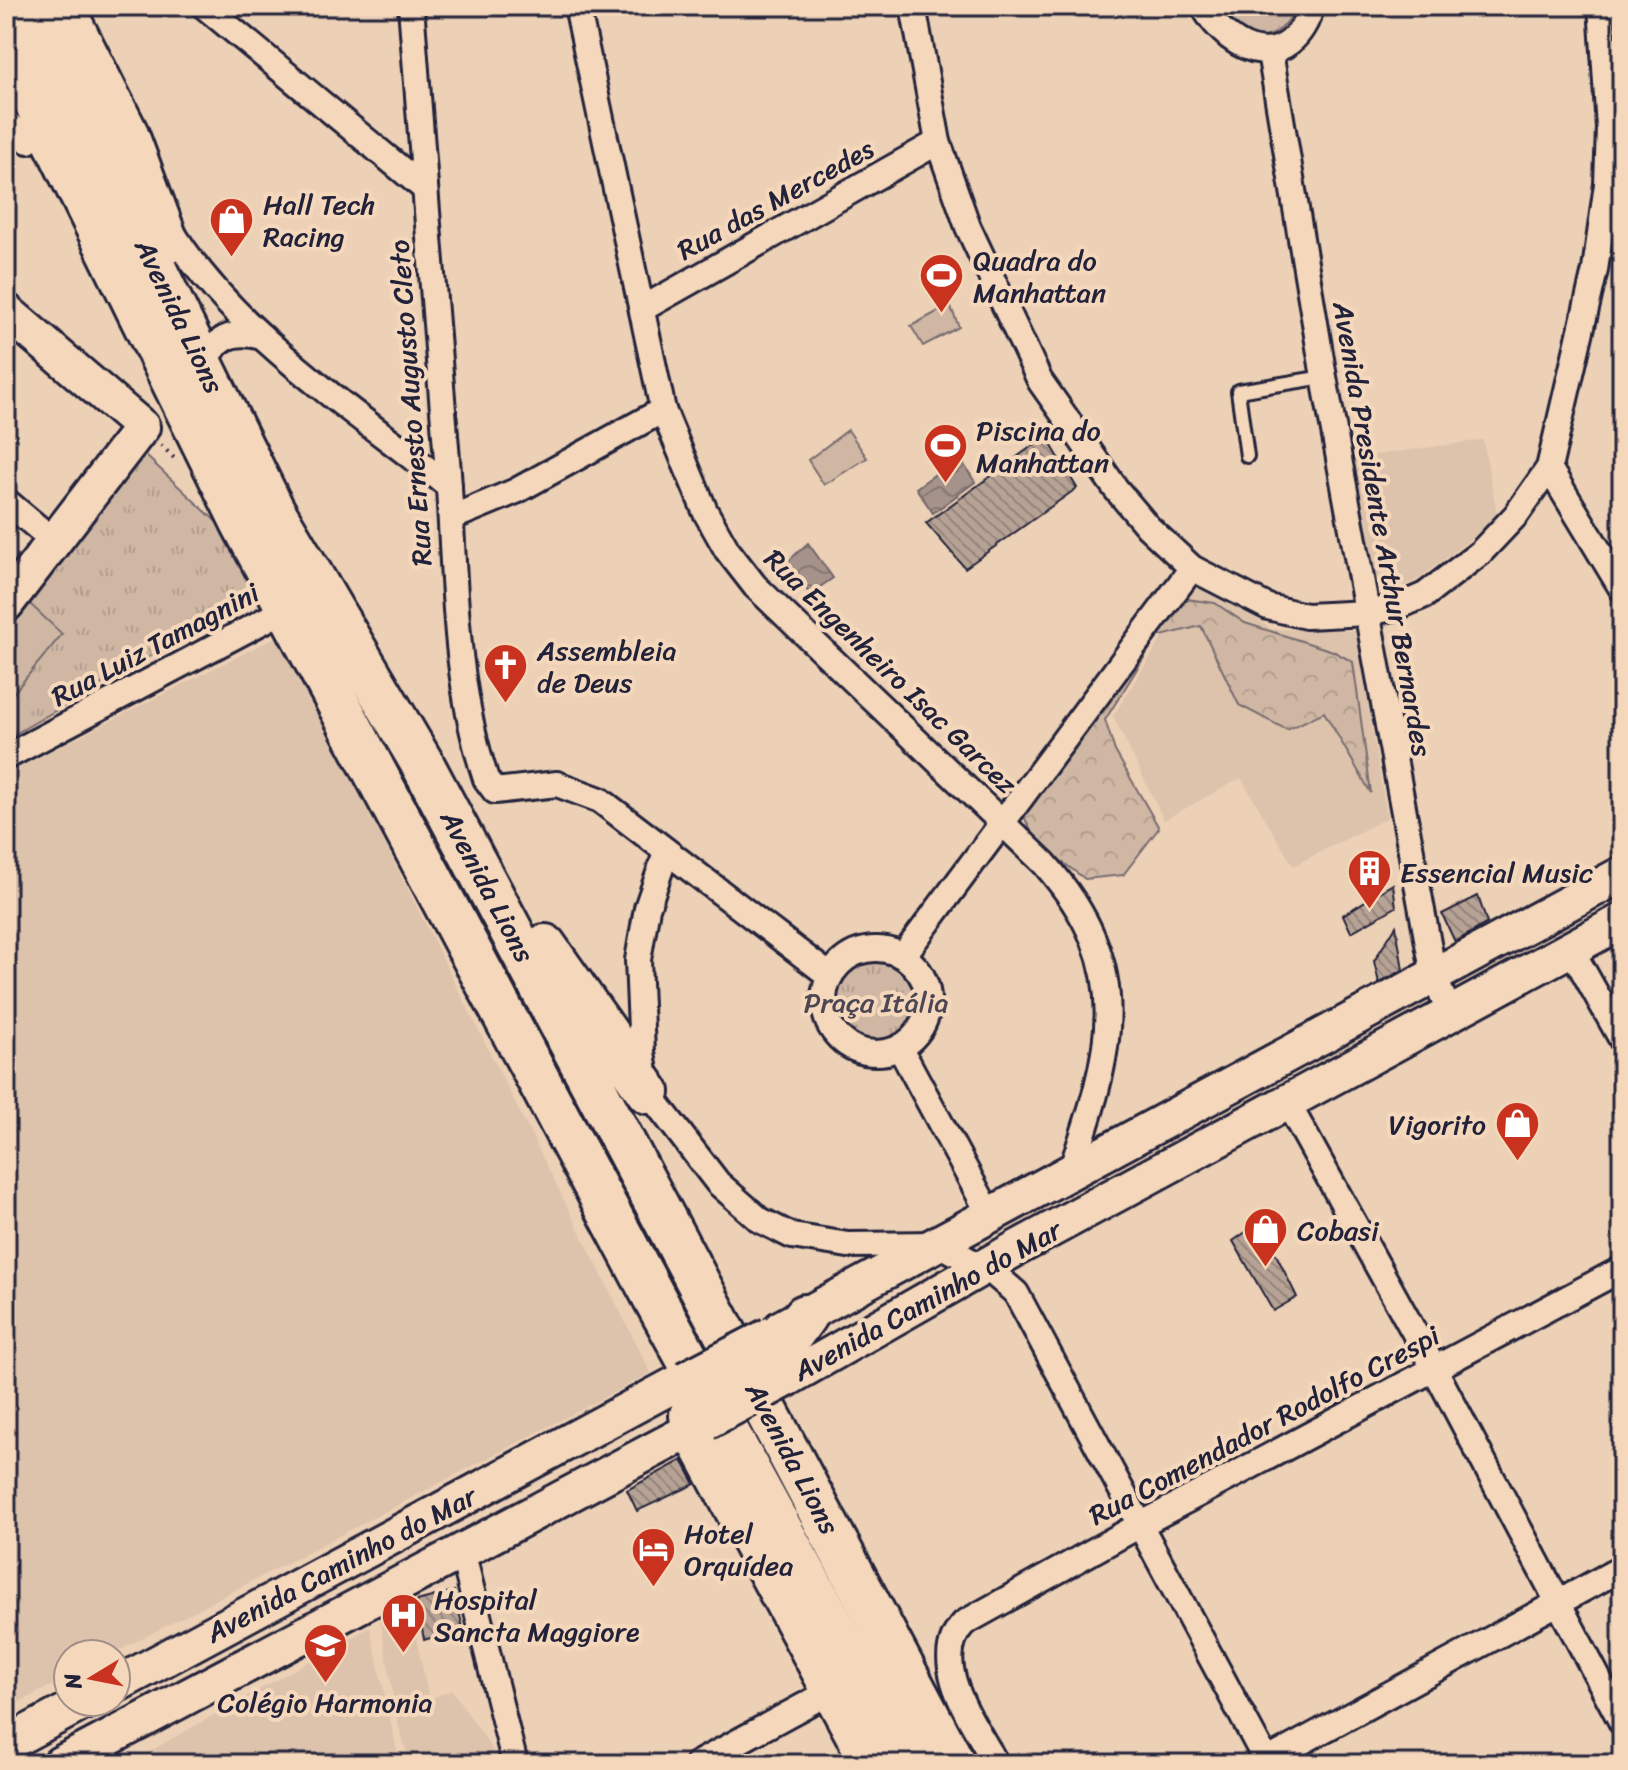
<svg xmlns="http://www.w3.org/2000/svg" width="1628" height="1770" font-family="Sriracha,sans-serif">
<defs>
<pattern id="grass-tufts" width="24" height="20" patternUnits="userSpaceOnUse" patternTransform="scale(2)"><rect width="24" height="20" fill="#cfb7a4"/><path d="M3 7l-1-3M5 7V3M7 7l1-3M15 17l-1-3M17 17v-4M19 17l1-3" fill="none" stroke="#b19d8e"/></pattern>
<pattern id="forest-crowns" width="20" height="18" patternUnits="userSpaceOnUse" patternTransform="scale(2)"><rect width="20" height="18" fill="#cfb7a4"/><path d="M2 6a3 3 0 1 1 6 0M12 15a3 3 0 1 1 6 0" fill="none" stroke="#b19d8e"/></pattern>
<pattern id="water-waves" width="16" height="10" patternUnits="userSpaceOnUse" patternTransform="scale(2)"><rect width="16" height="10" fill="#a5928a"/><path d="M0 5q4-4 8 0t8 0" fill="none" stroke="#867772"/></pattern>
<pattern id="building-back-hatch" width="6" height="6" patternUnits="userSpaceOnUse" patternTransform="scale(2)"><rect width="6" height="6" fill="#b7a395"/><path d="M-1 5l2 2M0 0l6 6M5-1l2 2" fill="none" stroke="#94847b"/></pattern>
</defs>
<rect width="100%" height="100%" fill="#edd1b6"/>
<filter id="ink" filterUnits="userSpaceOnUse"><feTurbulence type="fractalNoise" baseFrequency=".0125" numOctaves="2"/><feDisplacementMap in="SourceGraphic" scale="16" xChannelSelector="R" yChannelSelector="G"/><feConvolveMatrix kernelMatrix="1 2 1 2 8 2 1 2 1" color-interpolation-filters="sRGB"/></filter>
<g filter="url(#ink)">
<g fill="#ddc3ac">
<path d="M1483 440 1498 518 1416 581 1401 587 1376 589 1353 458Z"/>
<path d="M1200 578 1271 629 1356 631 1387 818 1293 866 1241 778 1164 820 1113 716Z"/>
<path d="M280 635 651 1373 112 1654H68V1677L6 1709V774Z"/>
<path d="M408 1598 429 1699 452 1690 493 1750 471 1764H410L398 1724 380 1618Z"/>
<path d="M370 1627 400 1764H136L134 1760Z"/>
</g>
<g fill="url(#grass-tufts)" stroke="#786c70" stroke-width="2">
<path d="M1217 6H1297C1275 50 1242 46 1217 6Z"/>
<path d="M144 454 238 542 253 597 6 739V620Z"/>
<circle cx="876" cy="1002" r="44"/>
</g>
<path fill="url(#forest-crowns)" stroke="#786c70" stroke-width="2" d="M1158 595 1215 603 1245 623 1333 651 1353 662 1371 793 1324 712 1287 730 1239 705 1201 626 1157 637 1105 720 1115 751 1159 828 1123 875 1085 879 1036 842 1014 795Z"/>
<g fill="#cfb7a4" stroke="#786c70" stroke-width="2">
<path d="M950 305 959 327 923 346 911 326Z"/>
<path d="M848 430 867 458 824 485 808 460Z"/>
<path d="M30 604 62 634 7 701 6 634Z"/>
</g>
<g fill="url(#water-waves)" stroke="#71656a" stroke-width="2">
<path d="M959 457 975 482 933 513 916 488Z"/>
<path d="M808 543 833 578 810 594 786 563Z"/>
</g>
<g fill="url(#building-back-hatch)" stroke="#22223b" stroke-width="2">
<path d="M1046 436 1077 488 965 568 926 523Z"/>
<path d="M1393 884 1396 907 1351 932 1343 915Z"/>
<path d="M1478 896 1487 923 1455 942 1442 914Z"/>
<path d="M1396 926 1403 970 1379 983 1374 961Z"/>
<path d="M1260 1222 1297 1297 1273 1311 1233 1241Z"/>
<path d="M682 1460 695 1484 637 1511 627 1490Z"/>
<path d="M454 1591 463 1628 424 1640 417 1601Z"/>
</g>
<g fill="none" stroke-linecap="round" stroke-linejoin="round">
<defs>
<path id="lane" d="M1247 456 1238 391 1324 377"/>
<g id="street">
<path d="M204 6 425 189"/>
<path d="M411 6C422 161 436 317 448 472 455 573 453 681 486 779L495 791 557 784 600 800 830 976"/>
<path d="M577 6 663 410 705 511 727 550 755 586 1044 863C1138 970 1111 1052 1070 1174"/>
<path d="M913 6 938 142 968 227 1040 381 1116 489 1148 527 1192 568 1268 607 1306 616 1368 613 1397 607 1425 595 1480 553 1516 515 1549 468 1595 270 1607 184 1609 128 1601 6"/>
<path d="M1203 6C1233 57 1290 74 1312 6"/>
<path d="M1270 52 1324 377 1434 976 1450 1014"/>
<path d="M6 122 28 141"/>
<path d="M168 225C229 330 355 411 449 486"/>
<path d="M642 309 938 142"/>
<path d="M206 369C211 338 233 329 262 337"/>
<path d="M1549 468 1622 589"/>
<path d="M6 501 55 542"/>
<path d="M451 518 516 491 663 410"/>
<path d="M6 757 290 607"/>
<path d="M666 853 647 908 638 960 642 1052 648 1092 718 1183 760 1220 792 1236 848 1245 939 1244 993 1273 1016 1293 1268 1764"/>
<circle cx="876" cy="1001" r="52"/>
<path d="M1571 949 1622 1040"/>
<path d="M903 956 1192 568"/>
<path d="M900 1048 991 1217"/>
<path d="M1287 1102 1434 1368 1622 1723"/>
<path d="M462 1551 515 1764"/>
<path d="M697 1764 833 1690"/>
<path d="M996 1764C976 1726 926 1662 964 1623L1140 1525 1622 1269"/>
<path d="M1261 1764 1622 1568"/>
</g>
<g id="secondary">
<path d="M6 311 142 427 6 604"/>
<path d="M781 1328 1622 874"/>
<path d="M789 1378 1017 1248 1622 921"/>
<path d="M116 1685 685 1379"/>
<path d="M6 1744 84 1702"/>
<path d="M60 1764 706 1422"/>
</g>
<g id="highway">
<path d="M26 6 273 510 423 765 954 1764"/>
<path d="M62 6 126 132 167 242"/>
<path d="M6 42 243 524 656 1301 909 1764"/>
<path d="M545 946 648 1092"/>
<path d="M769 1359 784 1345 805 1316"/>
<path d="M698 1399 691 1415 693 1429 873 1764"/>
</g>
</defs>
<use href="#lane" stroke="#22223b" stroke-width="18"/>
<use href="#street" stroke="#22223b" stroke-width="30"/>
<use href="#secondary" stroke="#22223b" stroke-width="40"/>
<use href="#highway" stroke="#22223b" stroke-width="48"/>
<path stroke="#22223b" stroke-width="4" stroke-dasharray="2 6" stroke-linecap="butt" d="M161 445 177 461"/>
<use href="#lane" stroke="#f5d8bb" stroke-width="12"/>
<use href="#street" stroke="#f5d8bb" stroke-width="24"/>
<use href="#secondary" stroke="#f5d8bb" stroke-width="34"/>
<use href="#highway" stroke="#f5d8bb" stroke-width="42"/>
<defs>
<g id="secondary-bridge">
<path d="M685 1379 770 1335"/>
<path d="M706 1422 789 1378"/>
</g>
<path id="highway-bridge" d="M698 1399 769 1359"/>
</defs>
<use href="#secondary-bridge" stroke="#22223b" stroke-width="40" stroke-linecap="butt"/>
<use href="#highway-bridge" stroke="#22223b" stroke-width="48" stroke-linecap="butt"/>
<use href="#secondary-bridge" stroke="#f5d8bb" stroke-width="34"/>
<use href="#highway-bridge" stroke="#f5d8bb" stroke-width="42"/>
</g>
</g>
<defs>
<symbol id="shop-pin" viewBox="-11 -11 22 30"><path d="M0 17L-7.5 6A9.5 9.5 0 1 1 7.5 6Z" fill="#c8321e" stroke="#f5d8bb"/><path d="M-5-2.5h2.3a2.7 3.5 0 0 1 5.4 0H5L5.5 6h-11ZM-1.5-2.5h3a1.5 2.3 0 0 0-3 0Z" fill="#fff"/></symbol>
<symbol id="stadium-pin" viewBox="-11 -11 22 30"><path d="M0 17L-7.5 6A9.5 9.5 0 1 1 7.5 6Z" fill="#c8321e" stroke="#f5d8bb"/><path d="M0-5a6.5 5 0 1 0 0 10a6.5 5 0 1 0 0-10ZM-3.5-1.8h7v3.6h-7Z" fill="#fff"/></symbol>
<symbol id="church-pin" viewBox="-11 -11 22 30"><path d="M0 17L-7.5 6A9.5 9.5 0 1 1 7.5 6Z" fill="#c8321e" stroke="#f5d8bb"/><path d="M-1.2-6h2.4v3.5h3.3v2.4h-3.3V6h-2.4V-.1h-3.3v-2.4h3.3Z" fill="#fff"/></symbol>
<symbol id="building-pin" viewBox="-11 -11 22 30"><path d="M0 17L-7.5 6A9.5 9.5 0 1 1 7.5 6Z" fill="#c8321e" stroke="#f5d8bb"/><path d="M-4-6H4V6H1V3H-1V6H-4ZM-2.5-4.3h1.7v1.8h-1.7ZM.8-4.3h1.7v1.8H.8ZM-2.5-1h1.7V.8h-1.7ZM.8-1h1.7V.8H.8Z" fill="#fff"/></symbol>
<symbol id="hotel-pin" viewBox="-11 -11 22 30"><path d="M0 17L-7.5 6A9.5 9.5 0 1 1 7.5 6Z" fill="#c8321e" stroke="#f5d8bb"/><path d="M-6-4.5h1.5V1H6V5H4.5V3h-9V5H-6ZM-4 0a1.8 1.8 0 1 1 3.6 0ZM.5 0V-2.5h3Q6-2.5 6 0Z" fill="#fff"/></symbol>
<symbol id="hospital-pin" viewBox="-11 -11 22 30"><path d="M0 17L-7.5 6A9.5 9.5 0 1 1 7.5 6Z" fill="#c8321e" stroke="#f5d8bb"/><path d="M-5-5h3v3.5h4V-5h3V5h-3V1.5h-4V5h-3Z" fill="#fff"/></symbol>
<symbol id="school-pin" viewBox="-11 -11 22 30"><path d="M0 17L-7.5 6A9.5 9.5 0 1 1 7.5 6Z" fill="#c8321e" stroke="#f5d8bb"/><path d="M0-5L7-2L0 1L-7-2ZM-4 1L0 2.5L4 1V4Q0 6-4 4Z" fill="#fff"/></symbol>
</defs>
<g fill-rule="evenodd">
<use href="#shop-pin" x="206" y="194" width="51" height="69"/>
<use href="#stadium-pin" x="916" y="250" width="51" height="69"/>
<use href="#stadium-pin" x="920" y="420" width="51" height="69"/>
<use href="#church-pin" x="480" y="640" width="51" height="69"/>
<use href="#building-pin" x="1344" y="846" width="51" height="69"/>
<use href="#shop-pin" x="1492" y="1098" width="51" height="69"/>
<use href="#shop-pin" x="1240" y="1204" width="51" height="69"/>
<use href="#hotel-pin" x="628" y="1524" width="51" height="69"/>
<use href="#hospital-pin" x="378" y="1590" width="51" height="69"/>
<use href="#school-pin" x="300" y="1620" width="51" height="69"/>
</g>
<g text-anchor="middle" stroke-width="8" stroke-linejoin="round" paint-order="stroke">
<g font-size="28" fill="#22223b" stroke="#f5d8bb">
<text transform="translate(775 199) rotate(-29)" y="10">Rua das Mercedes</text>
<text transform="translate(180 316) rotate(64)" y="10">Avenida Lions</text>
<text transform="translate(410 403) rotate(-94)" y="10">Rua Ernesto Augusto Cleto</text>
<text transform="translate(1383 529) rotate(80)" y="10">Avenida Presidente Arthur Bernardes</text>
<text transform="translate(155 644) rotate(-28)" y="10">Rua Luiz Tamagnini</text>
<text transform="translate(891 671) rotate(44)" y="10">Rua Engenheiro Isac Garcez</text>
<text transform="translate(488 886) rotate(62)" y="10">Avenida Lions</text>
<text transform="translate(927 1300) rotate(-29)" y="10">Avenida Caminho do Mar</text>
<text transform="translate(1264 1425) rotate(-28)" y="10">Rua Comendador Rodolfo Crespi</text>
<text transform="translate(793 1458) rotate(62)" y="10">Avenida Lions</text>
<text transform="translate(341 1564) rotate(-28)" y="10">Avenida Caminho do Mar</text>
</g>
<g font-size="28" fill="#22223b" stroke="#f5d8bb" text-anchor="start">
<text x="263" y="214">Hall Tech<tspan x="263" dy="32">Racing</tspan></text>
<text x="973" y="270">Quadra do<tspan x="973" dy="32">Manhattan</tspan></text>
<text x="976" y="440">Piscina do<tspan x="976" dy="32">Manhattan</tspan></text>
<text x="537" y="660">Assembleia<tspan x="537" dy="32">de Deus</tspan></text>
<text x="1400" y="882">Essencial Music</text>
<text x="1486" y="1134" text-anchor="end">Vigorito</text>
<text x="1297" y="1240">Cobasi</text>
<text x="684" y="1543">Hotel<tspan x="684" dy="32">Orquídea</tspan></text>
<text x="434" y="1609">Hospital<tspan x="434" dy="32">Sancta Maggiore</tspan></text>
<text x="325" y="1712" text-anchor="middle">Colégio Harmonia</text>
</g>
<g font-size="28" fill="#4d4755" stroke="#f5d8bb">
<text x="876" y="1012">Praça Itália</text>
</g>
</g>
<rect width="1628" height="1770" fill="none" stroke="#f5d8bb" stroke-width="32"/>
<rect x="16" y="16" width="1596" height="1738" fill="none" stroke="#22223b" stroke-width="3" filter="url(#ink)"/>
<g transform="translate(92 1678) rotate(260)"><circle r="38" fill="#f5d8bb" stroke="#a18f88" stroke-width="2"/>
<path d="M0-6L14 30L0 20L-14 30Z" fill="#c8321e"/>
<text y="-12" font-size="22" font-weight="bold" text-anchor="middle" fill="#22223b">N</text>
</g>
</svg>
